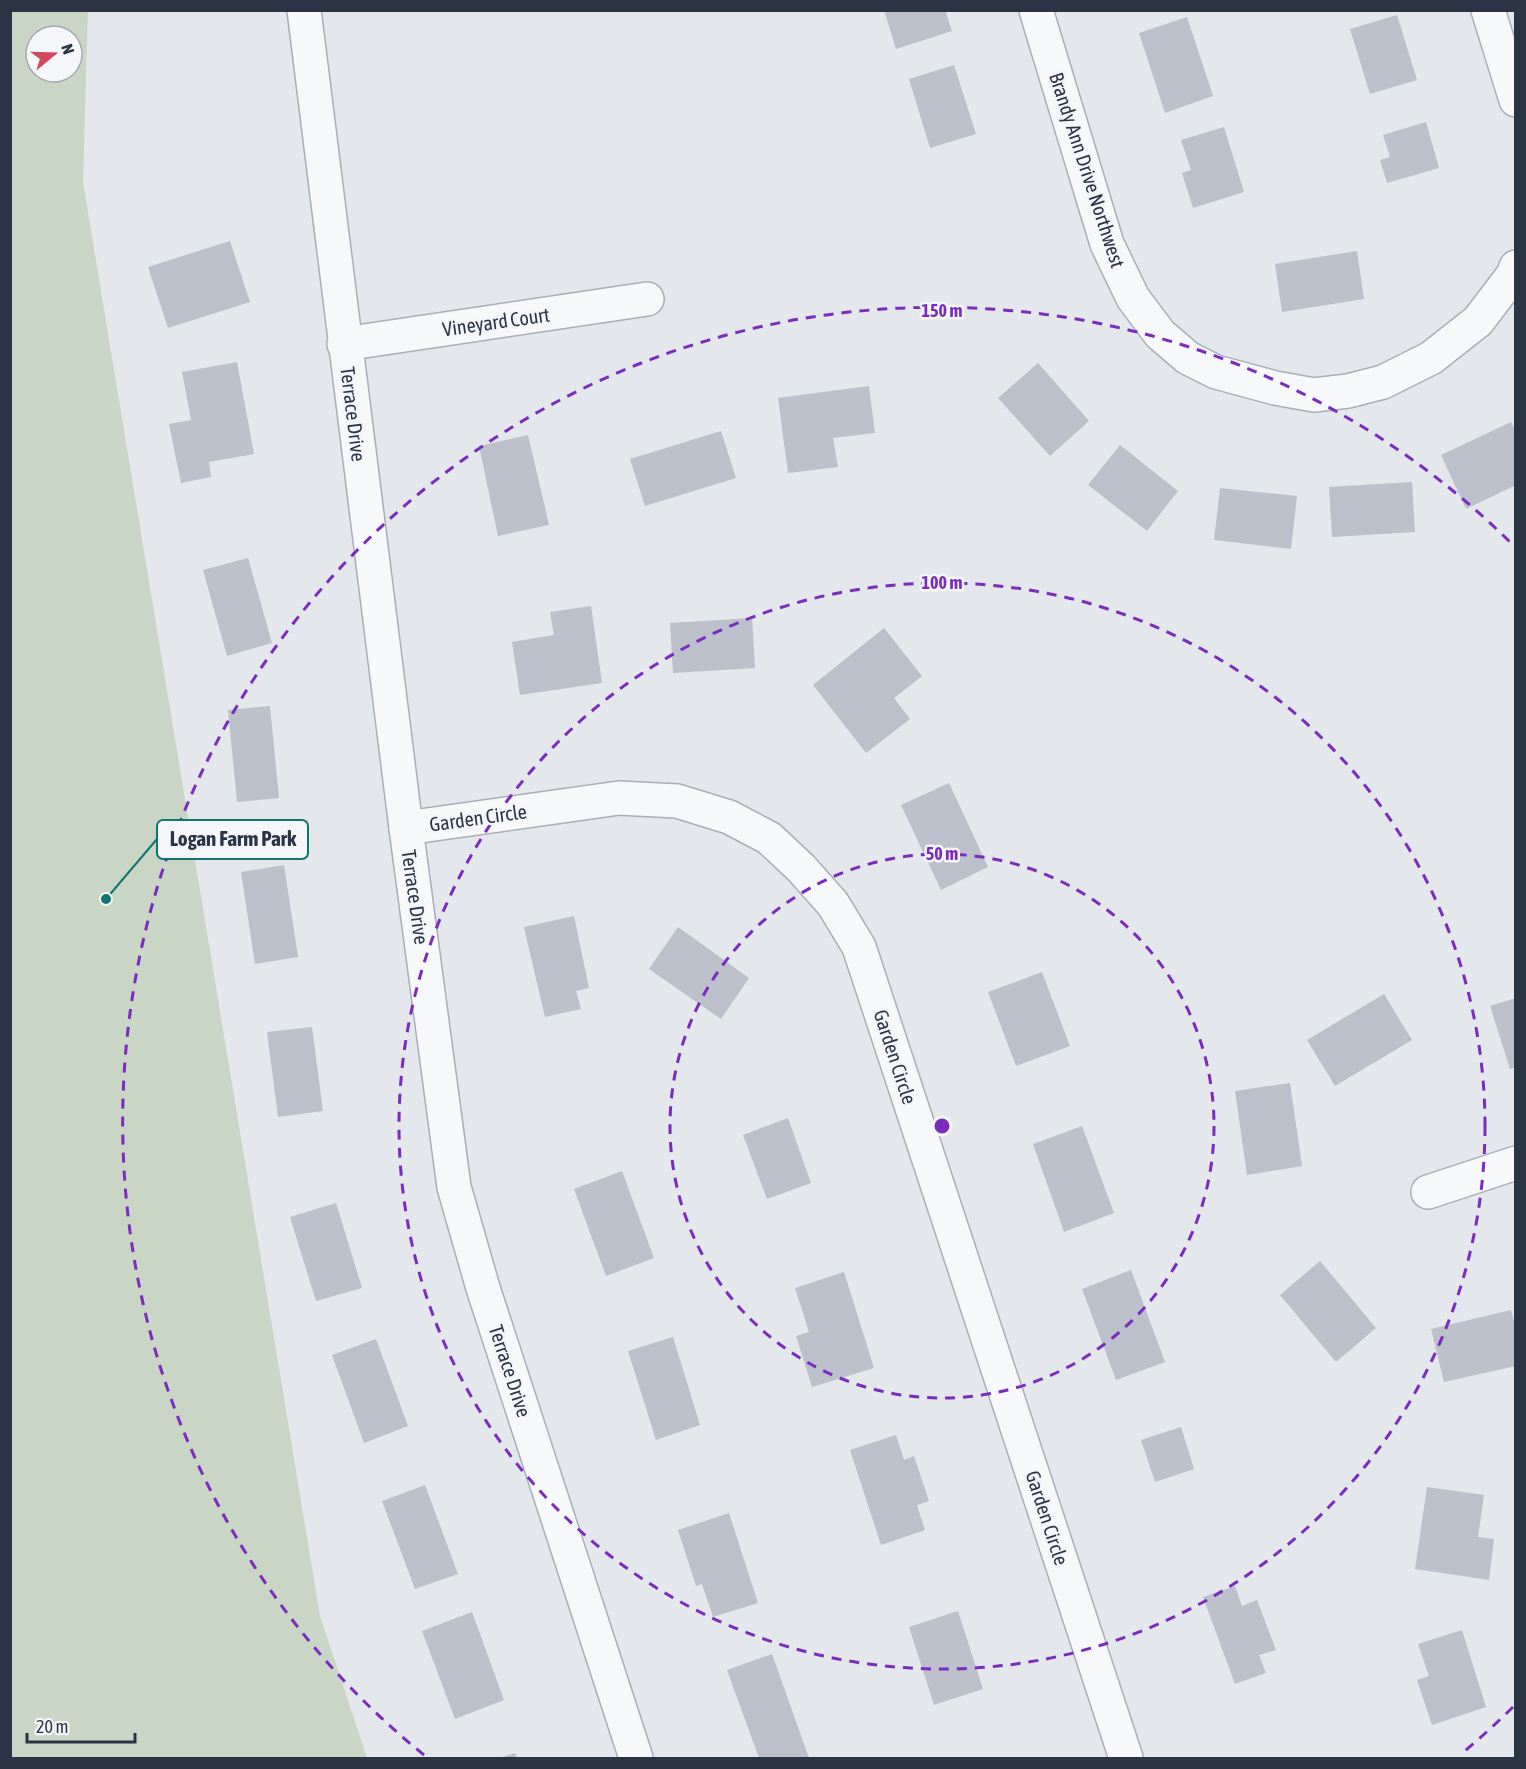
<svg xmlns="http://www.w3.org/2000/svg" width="1526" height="1769" font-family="'Asap Condensed',sans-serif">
<rect width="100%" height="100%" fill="#e4e7ec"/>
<path fill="#c9d6c5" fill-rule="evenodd" d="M88 10 83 182 320 1616 367 1758H11L10 11ZM36 36H72V72H36Z"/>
<g fill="#bbc0ca">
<path d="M884 10H945L952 31 896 49Z"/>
<path d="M1397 15 1417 80 1370 94 1350 29Z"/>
<path d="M1187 17 1213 96 1165 113 1139 33Z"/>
<path d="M954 65 976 134 930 148 909 79Z"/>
<path d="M1426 122 1439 168 1387 183 1380 160 1390 157 1383 135Z"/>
<path d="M1224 127 1244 192 1193 208 1182 173 1191 170 1181 140Z"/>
<path d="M230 241 250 302 168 328 148 267Z"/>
<path d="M1357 251 1364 299 1282 312 1275 264Z"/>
<path d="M237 362 254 454 209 462 211 477 181 483 169 424 191 420 182 372Z"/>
<path d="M1038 363 1089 421 1050 456 998 398Z"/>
<path d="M869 386 875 433 833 438 838 467 788 473 778 398Z"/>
<path d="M1511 422 1516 432V485L1466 509 1441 455Z"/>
<path d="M721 431 736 478 645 506 630 459Z"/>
<path d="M528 435 549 525 498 536 479 446Z"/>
<path d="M1120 445 1178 491 1147 531 1088 485Z"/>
<path d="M1412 482 1415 532 1332 537 1329 487Z"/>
<path d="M1220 488 1297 496 1291 549 1214 540Z"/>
<path d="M248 558 272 643 227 656 203 570Z"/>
<path d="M591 606 602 683 520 695 512 642 554 635 550 612Z"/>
<path d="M752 618 755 668 673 673 670 623Z"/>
<path d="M884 628 922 676 894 698 910 719 866 753 813 685Z"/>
<path d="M270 706 279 798 237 802 228 710Z"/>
<path d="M949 783 988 867 941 890 901 805Z"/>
<path d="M284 865 298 957 255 964 241 872Z"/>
<path d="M574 916 589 988 576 991 581 1009 545 1017 524 927Z"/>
<path d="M678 927 749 978 721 1019 649 969Z"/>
<path d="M1042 972 1070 1046 1016 1066 988 992Z"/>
<path d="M1384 994 1412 1040 1335 1086 1307 1040Z"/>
<path d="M1516 998V1067L1510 1069 1490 1006Z"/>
<path d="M312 1027 323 1111 278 1117 267 1032Z"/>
<path d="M1290 1083 1302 1166 1247 1175 1235 1091Z"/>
<path d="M788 1118 811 1183 767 1199 743 1135Z"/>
<path d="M1082 1126 1114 1213 1064 1232 1033 1144Z"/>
<path d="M622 1171 654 1258 606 1276 574 1189Z"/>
<path d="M336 1203 362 1288 316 1301 290 1217Z"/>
<path d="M1320 1261 1376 1328 1336 1362 1280 1295Z"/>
<path d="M1131 1270 1165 1362 1116 1380 1082 1289Z"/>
<path d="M844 1272 874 1368 812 1387 796 1336 809 1332 795 1288Z"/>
<path d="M1511 1310 1516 1330V1366L1444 1382 1431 1329Z"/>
<path d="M673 1337 700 1425 656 1440 628 1351Z"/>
<path d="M376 1339 408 1426 364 1443 332 1355Z"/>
<path d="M1181 1427 1194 1469 1155 1482 1141 1440Z"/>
<path d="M896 1435 904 1460 914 1456 929 1501 917 1505 925 1530 881 1545 850 1450Z"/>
<path d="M425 1485 458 1574 415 1589 382 1501Z"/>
<path d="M1427 1487 1484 1495 1478 1537 1494 1539 1489 1580 1415 1569Z"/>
<path d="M729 1513 758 1603 713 1617 702 1584 696 1586 678 1530Z"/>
<path d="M1235 1586 1242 1606 1257 1600 1276 1650 1259 1655 1266 1673 1235 1684 1203 1597Z"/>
<path d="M958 1611 983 1689 934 1705 909 1627Z"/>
<path d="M472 1612 504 1700 455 1719 422 1631Z"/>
<path d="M1462 1630 1486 1707 1432 1725 1417 1680 1429 1676 1418 1644Z"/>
<path d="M772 1654 809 1758H759L727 1670Z"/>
<path d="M515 1753 517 1758H500Z"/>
</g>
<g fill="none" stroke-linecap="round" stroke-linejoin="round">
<defs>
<g id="minor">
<path d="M304 10 406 828 454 1187 483 1288 636 1758"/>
<path d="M1036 10 1107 244 1133 298 1160 334 1188 358 1216 372 1275 388 1314 395 1348 391 1383 382 1431 358 1478 321 1513 275 1516 267"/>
<path d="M1488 10 1516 100"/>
<path d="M344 344 647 299"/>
<path d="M406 828 619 798 677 801 729 817 769 838 801 868 833 904 859 947 1126 1758"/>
<path d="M1428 1192 1516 1163"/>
</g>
</defs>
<use href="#minor" stroke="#a9aeb7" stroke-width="36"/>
<use href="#minor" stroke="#f7f8fa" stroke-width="33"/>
</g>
<g fill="none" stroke="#7b2cbf" stroke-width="3" stroke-dasharray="10 8">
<circle cx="942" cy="1126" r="272"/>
<circle cx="942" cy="1126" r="543"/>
<path d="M1513 1707A815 815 0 0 1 1460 1755M424 1755A815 815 0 1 1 1513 545"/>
</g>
<g text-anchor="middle" stroke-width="5" stroke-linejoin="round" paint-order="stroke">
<g font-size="20" fill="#2b3445" stroke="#f4f6f9">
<text transform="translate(1087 170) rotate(72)" y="7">Brandy Ann Drive Northwest</text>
<text transform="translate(496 322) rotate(-8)" y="7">Vineyard Court</text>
<text transform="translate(353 414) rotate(83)" y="7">Terrace Drive</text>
<text transform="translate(478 818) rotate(-8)" y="7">Garden Circle</text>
<text transform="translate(415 897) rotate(82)" y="7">Terrace Drive</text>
<text transform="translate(895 1057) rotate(72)" y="7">Garden Circle</text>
<text transform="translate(510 1371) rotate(72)" y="7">Terrace Drive</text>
<text transform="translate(1047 1518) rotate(72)" y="7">Garden Circle</text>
</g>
</g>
<circle cx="942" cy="1126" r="9" fill="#7b2cbf" stroke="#f4f6f9" stroke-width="3"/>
<g font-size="18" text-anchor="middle" font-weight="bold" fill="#7b2cbf" stroke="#f4f6f9" stroke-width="5" stroke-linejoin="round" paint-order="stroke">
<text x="942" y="317">150 m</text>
<text x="942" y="589">100 m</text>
<text x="942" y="860">50 m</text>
</g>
<path fill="none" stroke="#0f766e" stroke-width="2" d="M106 899L157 839"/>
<circle fill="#0f766e" stroke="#f4f6f9" stroke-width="2" cx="106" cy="899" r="6"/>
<rect fill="#f4f6f9" stroke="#0f766e" stroke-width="2" x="157" y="820" width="151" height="39" rx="6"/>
<g font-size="21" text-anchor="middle" font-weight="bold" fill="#2b3445">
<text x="233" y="846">Logan Farm Park</text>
</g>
<rect width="1526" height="1769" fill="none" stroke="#2b3445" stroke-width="24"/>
<g transform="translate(54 54) rotate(71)"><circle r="28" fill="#f4f6f9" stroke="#a4a8b1" stroke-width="1.5"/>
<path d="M0-4.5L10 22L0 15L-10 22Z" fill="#d1495b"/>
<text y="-9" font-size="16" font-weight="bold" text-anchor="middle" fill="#2b3445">N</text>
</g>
<path d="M27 1733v9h108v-9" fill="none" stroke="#2b3445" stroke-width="3"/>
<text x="36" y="1733" font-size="18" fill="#2b3445" stroke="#f4f6f9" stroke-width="4.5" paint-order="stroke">20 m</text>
</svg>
